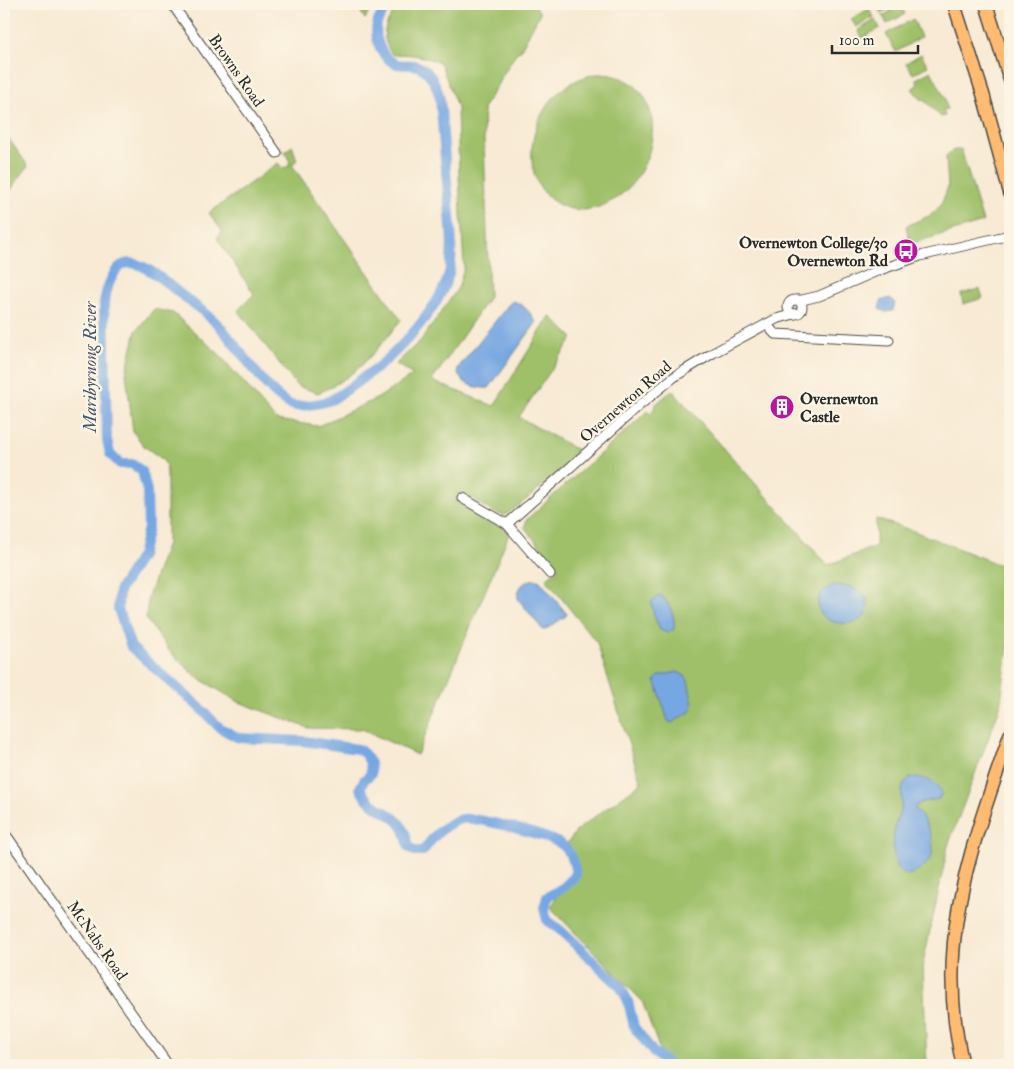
<svg xmlns="http://www.w3.org/2000/svg" width="1014" height="1069" font-family="'IM FELL Double Pica',serif">
<rect width="100%" height="100%" fill="#fcf5e5"/>
<filter id="ink" filterUnits="userSpaceOnUse"><feTurbulence type="fractalNoise" baseFrequency=".02" numOctaves="2"/><feDisplacementMap in="SourceGraphic" scale="10" xChannelSelector="R" yChannelSelector="G"/><feConvolveMatrix kernelMatrix="1 2 1 2 8 2 1 2 1" color-interpolation-filters="sRGB"/></filter>
<filter id="wash" filterUnits="userSpaceOnUse"><feTurbulence type="fractalNoise" baseFrequency=".0096" numOctaves="4" result="noise"/><feDisplacementMap in="SourceGraphic" scale="20" xChannelSelector="R" yChannelSelector="G"/><feGaussianBlur stdDeviation="1.12" result="paint"/><feColorMatrix in="noise" values="0 0 0 0 0 0 0 0 0 0 0 0 0 0 0 0 0 1.4 0 .05"/><feComposite in="paint" operator="in"/></filter>
<g filter="url(#wash)">
<rect width="100%" height="100%" fill="#f8ead4"/>
<g fill="#9fc069" stroke="#65764a">
<path d="M356 4H374L365 19Z"/>
<path d="M399 4H534L540 13 520 51 516 53 483 109 489 297 432 381 494 406 550 316 573 338 519 417 579 451 567 461 565 466C556 474 511 515 503 515 494 515 473 499 464 494L459 502 501 527 509 534 417 755 362 729 308 728 239 702 198 678 171 653 146 619 148 597 167 543V474L166 465 162 459 144 446 133 432 126 373 136 331 154 309 173 313 219 354 276 420 318 426 378 398 413 375 396 364 421 340 435 321 458 288 464 268 459 177 457 107 441 64C427 56 409 53 393 55 390 52 389 50 387 45 380 28 390 19 399 4Z"/>
<path d="M878 4H897L881 13 876 5Z"/>
<path d="M900 5 905 14 887 24 883 16Z"/>
<path d="M869 9 874 17 856 27 851 19Z"/>
<path d="M913 19 921 37 896 52 886 34Z"/>
<path d="M875 20 880 28 862 38 858 30Z"/>
<path d="M921 54 928 66 913 74 906 63Z"/>
<path d="M931 71 945 98 947 109 943 110 945 116 941 117 923 99 922 100 912 89 918 84 916 79Z"/>
<path d="M596 74C674 72 665 177 606 204 592 211 576 212 562 206 522 188 526 133 549 103 561 87 577 78 596 74Z"/>
<path d="M4 132 28 166 4 199Z"/>
<path d="M292 146 297 160 292 165 401 320C374 353 359 375 318 393L297 386 238 310 254 294 217 238 222 231 209 213 278 163 283 168 288 167 290 162 285 152Z"/>
<path d="M961 149 983 222 910 244 906 226 931 215 941 205 948 187 946 157 951 151Z"/>
<path d="M980 289 983 298 963 304 961 294Z"/>
<path d="M672 390 828 565 876 546V519L911 530 1010 569V634L1000 707 948 846 923 964 927 1065H673L662 1056 642 1001 550 907 578 865 572 849 565 846 578 829 641 783 597 643 546 579 558 569 525 528 526 520 648 411 650 413 654 409 655 405Z"/>
</g>
<g fill="#77a7e2" stroke="#516986">
<path d="M890 298 895 302 893 311 886 312 879 309 881 301Z"/>
<path d="M513 301C523 304 532 313 536 323L489 388C476 389 456 383 458 368L509 304Z"/>
<path d="M535 579 540 581 567 614 566 616 545 630H543L518 599C517 587 524 581 535 579Z"/>
<path d="M833 585 849 586 864 594C884 630 819 632 818 605 817 594 825 589 833 585Z"/>
<path d="M660 595C669 601 676 618 674 629L667 633 660 630 654 615 651 602Z"/>
<path d="M678 672 685 676 688 681 693 704 691 711 672 723 668 721 655 680 659 676Z"/>
<path d="M911 777C924 778 935 779 942 793L939 799 922 802 915 807C916 812 918 812 921 816 927 824 933 837 933 848 933 866 905 885 897 868 892 857 893 838 895 826 896 820 900 814 901 808 903 796 898 785 911 777Z"/>
</g>
<g fill="none" stroke-linecap="round" stroke-linejoin="round">
<path stroke="#77a7e2" stroke-width="10" d="M388 4C385 10 379 17 377 24 374 38 381 57 394 63 400 66 407 64 413 65 429 67 437 85 440 99 443 131 445 162 448 193 450 218 454 243 450 269 444 303 397 355 368 374 356 383 344 393 331 400 324 403 305 406 297 406 276 407 237 345 222 329 210 315 193 304 179 293 145 265 117 239 104 302L107 440 110 454 120 464H132L142 471 147 491 148 528 141 556 119 591 118 609 131 647 199 707 220 728 239 738 303 741 358 749C368 755 371 762 371 774L364 780 360 788C371 811 392 810 403 828 406 833 407 841 409 847L415 851H423C433 837 444 824 461 819 474 816 552 836 562 845 572 853 574 862 576 875L564 887 547 897 544 908 547 920 560 930 620 986 628 1001 634 1027 653 1052 670 1065"/>
</g>
</g>
<g filter="url(#ink)">
<g fill="none" stroke-linecap="round" stroke-linejoin="round">
<defs>
<g id="minor">
<path d="M172 4 277 153"/>
<circle cx="795" cy="307" r="7"/>
<path d="M797 300H802L819 296 877 271 920 256 1010 235"/>
<path d="M766 324 775 334 889 340"/>
<path d="M462 498 507 524 550 574"/>
<path d="M507 524 641 404 674 377 713 353 776 319 794 314"/>
<path d="M4 832 168 1065"/>
</g>
<g id="highway">
<path d="M954 4 983 94 1010 193"/>
<path d="M986 4 1010 80"/>
<path d="M963 1065C933 944 971 848 1010 735"/>
</g>
</defs>
<use href="#minor" stroke="#4a4844" stroke-width="11"/>
<use href="#highway" stroke="#4a4844" stroke-width="15"/>
<use href="#minor" stroke="#fff" stroke-width="9"/>
<use href="#highway" stroke="#ffbb71" stroke-width="12"/>
</g>
</g>
<defs>
<symbol id="bus-disc" viewBox="-11 -11 22 22"><circle r="9.5" fill="#b5179e" stroke="#fcf5e5"/><path d="M-5-6H5V4H4V6H2V4H-2V6H-4V4H-5ZM-3.5-4V0h7V-4ZM-3.5 1.2v1.5H-2V1.2ZM2 1.2v1.5H3.5V1.2Z" fill="#fff"/></symbol>
<symbol id="building-disc" viewBox="-11 -11 22 22"><circle r="9.5" fill="#b5179e" stroke="#fcf5e5"/><path d="M-4-6H4V6H1V3H-1V6H-4ZM-2.5-4.3h1.7v1.8h-1.7ZM.8-4.3h1.7v1.8H.8ZM-2.5-1h1.7V.8h-1.7ZM.8-1h1.7V.8H.8Z" fill="#fff"/></symbol>
</defs>
<g fill-rule="evenodd">
<use href="#bus-disc" x="892" y="237" width="28" height="28"/>
<use href="#building-disc" x="768" y="393" width="28" height="28"/>
</g>
<g text-anchor="middle" stroke-width="5" stroke-linejoin="round" paint-order="stroke">
<g font-size="16" fill="#2b2b2b" stroke="#fcf5e5">
<text transform="translate(237 70) rotate(55)" y="6">Browns Road</text>
<text transform="translate(625 401) rotate(-41)" y="6">Overnewton Road</text>
<text transform="translate(98 940) rotate(55)" y="6">McNabs Road</text>
</g>
<g font-size="16" font-weight="bold" fill="#2b2b2b" stroke="#fcf5e5" text-anchor="end">
<text x="888" y="248">Overnewton College/30<tspan x="888" dy="18">Overnewton Rd</tspan></text>
<text x="800" y="404" text-anchor="start">Overnewton<tspan x="800" dy="18">Castle</tspan></text>
</g>
<g font-size="18" font-style="italic" fill="#46566b" stroke="#fcf5e5">
<text transform="translate(90 367) rotate(-90)" y="6">Maribyrnong River</text>
</g>
</g>
<rect width="1014" height="1069" fill="none" stroke="#fcf5e5" stroke-width="20"/>
<path d="M832 45v8h86v-8" fill="none" stroke="#2b2b2b" stroke-width="2.5"/>
<text x="839" y="45" font-size="15" fill="#2b2b2b" stroke="#fcf5e5" stroke-width="4" paint-order="stroke">100 m</text>
</svg>
